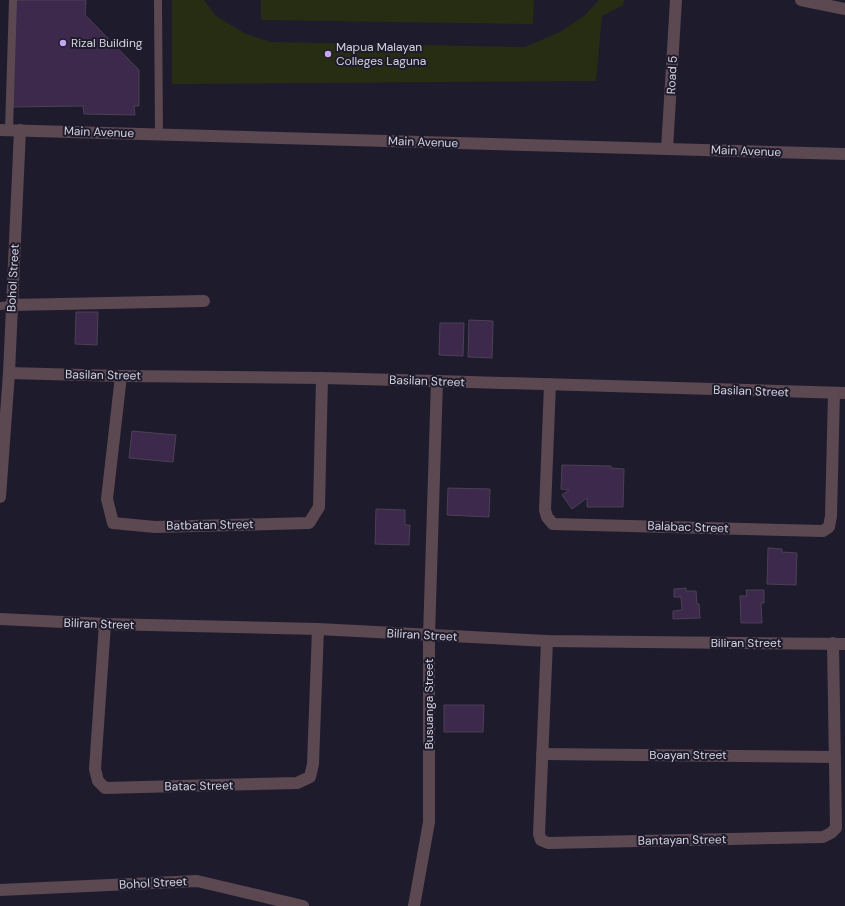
<svg xmlns="http://www.w3.org/2000/svg" width="845" height="906" font-family="'DM Sans',sans-serif">
<rect width="100%" height="100%" fill="#1e1b2c"/>
<g fill="#272d13">
<path d="M172 0H204L216 16 246 34 271 42 525 47 560 32 584 16 599 0H624L623 5 602 16 596 81 172 84Z"/>
<path d="M261 0H534L533 24 261 20Z"/>
</g>
<g fill="#3c294c" stroke="#4b4153">
<path d="M16 0H86L85 15 139 70V106H134L135 115 84 114 83 106 11 107Z"/>
<path d="M76 312H98L97 345 75 344Z"/>
<path d="M469 320 493 321 492 358 468 357Z"/>
<path d="M440 323H464L463 356 439 355Z"/>
<path d="M132 431 176 435 173 462 129 458Z"/>
<path d="M562 465 611 466V468L624 469 623 507H587V498L572 509 562 495 569 490 561 489Z"/>
<path d="M448 488 490 489 489 517 447 515Z"/>
<path d="M376 509 405 510V525H410L409 545 375 544Z"/>
<path d="M768 548 782 549V552L797 553 796 585 767 584Z"/>
<path d="M686 588V591H696L697 604H699L700 618 673 619V611L682 610 681 597H674V589Z"/>
<path d="M746 590H764V603H761L762 623H741L740 596H747Z"/>
<path d="M444 705H484L483 732H444Z"/>
</g>
<g fill="none" stroke-linecap="round" stroke-linejoin="round">
<g stroke="#5b4851" stroke-width="8">
<path d="M158 0 159 134"/>
<path d="M9 130 13 0"/>
<path d="M0 306 12 305"/>
</g>
<g stroke="#5b4851" stroke-width="12">
<path d="M801 0 845 9"/>
<path d="M0 130 845 154"/>
<path d="M667 149 676 0"/>
<path d="M12 305 204 301"/>
<path d="M9 373 121 376 322 378 437 381 845 393"/>
<path d="M121 376 107 499 113 523 155 527 309 523 319 507 322 378"/>
<path d="M550 384 545 510 547 517 553 524 823 531 829 527 831 516 834 393"/>
<path d="M0 497 9 373 20 130"/>
<path d="M0 619 105 624 318 629 547 641 845 644"/>
<path d="M105 624 95 769 98 781 105 788 297 783 310 777 313 764 318 629"/>
<path d="M547 641 539 834 541 840 548 843 823 837 831 833 836 828 833 643"/>
<path d="M542 754 835 757"/>
<path d="M0 890 197 881 303 906"/>
<path d="M414 906 429 822V636L437 381"/>
</g>
</g>
<g fill="#c5a6f0" stroke="#1e1b2c" stroke-width="1.5">
<circle cx="63" cy="43" r="4"/>
<circle cx="328" cy="54" r="4"/>
</g>
<g text-anchor="middle" stroke-width="4" stroke-linejoin="round" paint-order="stroke">
<g font-size="12" fill="#d5d3df" stroke="#1e1b2c" text-anchor="start">
<text x="71" y="47">Rizal Building</text>
<text x="336" y="51">Mapua Malayan<tspan x="336" dy="14">Colleges Laguna</tspan></text>
</g>
<g font-size="12" fill="#d5d3df" stroke="#1e1b2c">
<text transform="translate(672 75) rotate(-87)" y="4">Road 5</text>
<text transform="translate(99 132) rotate(2)" y="4">Main Avenue</text>
<text transform="translate(423 142) rotate(2)" y="4">Main Avenue</text>
<text transform="translate(746 151) rotate(2)" y="4">Main Avenue</text>
<text transform="translate(13 278) rotate(-87)" y="4">Bohol Street</text>
<text transform="translate(103 375) rotate(1)" y="4">Basilan Street</text>
<text transform="translate(427 381) rotate(2)" y="4">Basilan Street</text>
<text transform="translate(751 391) rotate(2)" y="4">Basilan Street</text>
<text transform="translate(210 525) rotate(-1)" y="4">Batbatan Street</text>
<text transform="translate(688 527) rotate(2)" y="4">Balabac Street</text>
<text transform="translate(99 624) rotate(2)" y="4">Biliran Street</text>
<text transform="translate(422 635) rotate(3)" y="4">Biliran Street</text>
<text x="746" y="647">Biliran Street</text>
<text transform="translate(429 704) rotate(-90)" y="4">Busuanga Street</text>
<text x="688" y="759">Boayan Street</text>
<text transform="translate(199 786) rotate(-1)" y="4">Batac Street</text>
<text transform="translate(682 840) rotate(-1)" y="4">Bantayan Street</text>
<text transform="translate(153 883) rotate(-3)" y="4">Bohol Street</text>
</g>
</g>
</svg>
